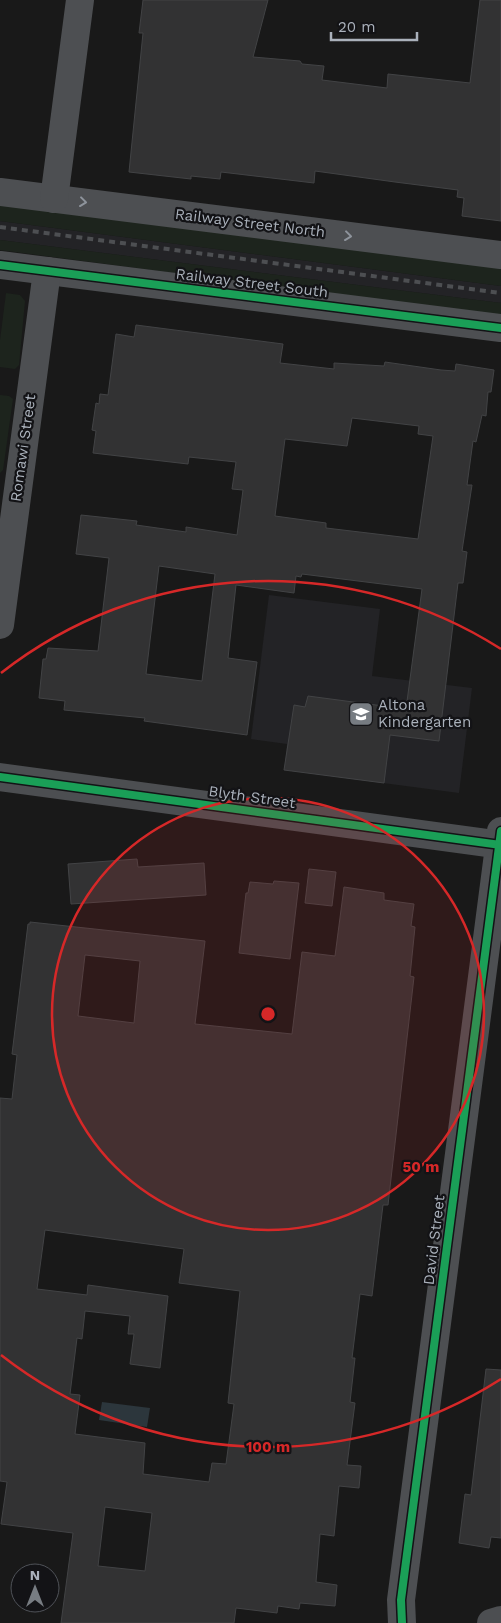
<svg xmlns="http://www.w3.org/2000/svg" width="501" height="1623" font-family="'Work Sans',sans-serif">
<rect width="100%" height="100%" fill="#191919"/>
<g fill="#232326">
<path d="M0 221 501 286V303L0 240Z"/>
<path d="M269 595 380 609 372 676 472 688 459 793 284 770 287 744 251 739Z"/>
</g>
<g fill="#1d241d">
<path d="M0 202 501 268V286L0 221Z"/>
<path d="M0 240 501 303V316L0 250Z"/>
<path d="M6 293 20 295 25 301 19 365 15 369 0 367V340Z"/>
<path d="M0 395 9 396 13 399 3 470 0 473Z"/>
</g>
<path fill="#2c363c" d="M102 1402 150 1408 147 1427 99 1420Z"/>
<g fill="#323233" stroke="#424345" fill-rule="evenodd">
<path d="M143 0H268L253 57 300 61 302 64 324 66 322 80 387 88 388 74 470 83 480 0H501V221L462 216 464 198 457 197 458 190 395 182 315 171 314 183 221 172 220 179 191 176V179L129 172 143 33H139Z"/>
<path d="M136 325 283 344 280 363 334 369V363L384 366 385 362 441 370 455 371 456 364 494 370 491 392H488L486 416 482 415 476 442 473 441 467 485H472L462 551 467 552 463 583H458L439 741 390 735 384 783 284 770 294 705 305 707 308 696 406 709 422 589 302 574 301 577 296 576 294 593 236 585 228 658 257 662 247 735 144 721 145 718 64 710 65 701 39 698 43 659H46L48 648 98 651 109 558 76 554 81 515 137 521 136 525 186 532V527L237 535 243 490 232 489 236 462 189 457 188 464 93 453 96 431 92 430 96 403 99 404 100 394 108 395 116 334 134 337ZM352 418 419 426 418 434 433 436 418 539 326 528V523L275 516 285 439 347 446ZM159 566 215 574 202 681 146 674Z"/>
<path d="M137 859 138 867 204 863 206 895 71 904 68 864Z"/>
<path d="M309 869 336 872 332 906 305 903Z"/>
<path d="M274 881 299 883 290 959 239 953 246 893H248L250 882 273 884Z"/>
<path d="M344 887 384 893V900L414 904 411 926 415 927 410 976 414 977 388 1205H383L372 1296 360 1294 352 1358H355L350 1402 355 1403 347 1465 361 1466 359 1488 339 1486 334 1536 320 1534 316 1582 337 1585 335 1606 300 1603 299 1609 278 1606 277 1613 236 1608 234 1623H61L73 1533 1 1524 7 1482 0 1481V1098L12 1099 17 1055 12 1054 28 924H30V922L205 941 195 1024 292 1034 302 952 335 956ZM85 955 140 961 134 1023 78 1016ZM45 1230 184 1249 179 1283 240 1291 228 1403 234 1404 226 1464 212 1463 209 1482 143 1474 145 1443 75 1434 80 1395 70 1394 77 1338 82 1339 85 1311 130 1316 128 1334H134L130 1364 160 1368 168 1296 88 1285 87 1295 37 1289ZM105 1507 152 1513 145 1571 98 1566Z"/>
<path d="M486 1369 501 1370V1538L491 1537 489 1548 459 1543 465 1494 471 1495Z"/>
</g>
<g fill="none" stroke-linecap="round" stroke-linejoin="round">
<g stroke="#4d4f52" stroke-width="28">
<path d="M0 192 501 255"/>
<path d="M54 199 80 0"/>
<path d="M0 265 501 328"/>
<path d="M0 625 47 271"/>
<path d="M402 1623 401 1600 501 831"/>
</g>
<g stroke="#4c4e51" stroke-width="28">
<path d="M0 777 501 845"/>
<path d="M491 1623 501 1620"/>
</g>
<path stroke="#4d4f52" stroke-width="4" stroke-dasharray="6 5" stroke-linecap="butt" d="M0 227 501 293"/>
<defs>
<g id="cycleway">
<path d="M0 265 501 328"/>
<path d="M0 777 501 845"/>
<path d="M402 1623 401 1600 501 831"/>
</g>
</defs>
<use href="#cycleway" stroke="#131316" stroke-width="11"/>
<use href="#cycleway" stroke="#1a9f57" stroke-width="8"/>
</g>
<defs><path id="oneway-chevron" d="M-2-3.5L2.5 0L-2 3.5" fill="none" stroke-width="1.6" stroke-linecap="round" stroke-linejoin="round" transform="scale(1.25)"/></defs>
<g stroke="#8e949c">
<use href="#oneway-chevron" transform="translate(83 202) rotate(7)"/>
<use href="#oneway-chevron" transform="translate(348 236) rotate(7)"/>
</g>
<circle cx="268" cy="1014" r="216" fill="#d62828" fill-opacity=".12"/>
<g fill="none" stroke="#d62828" stroke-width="2.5">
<circle cx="268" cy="1014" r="216"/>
<path d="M501 1379A433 433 0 0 1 1 1355M1 673A433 433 0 0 1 501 649"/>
</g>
<defs>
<symbol id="school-square" viewBox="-11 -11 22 22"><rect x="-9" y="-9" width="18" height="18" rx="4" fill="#777c82" stroke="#131316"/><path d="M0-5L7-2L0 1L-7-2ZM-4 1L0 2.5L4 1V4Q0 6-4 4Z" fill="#fff"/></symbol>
</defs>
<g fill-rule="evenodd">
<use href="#school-square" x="347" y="700" width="28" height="28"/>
</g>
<g text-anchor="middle" stroke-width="4.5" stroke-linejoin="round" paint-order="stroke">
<g font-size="15" fill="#aab1bb" stroke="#131316">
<text transform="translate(250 223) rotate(7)" y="5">Railway Street North</text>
<text transform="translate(252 283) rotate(7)" y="5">Railway Street South</text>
<text transform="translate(23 448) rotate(-82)" y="5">Romawi Street</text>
<text transform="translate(252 797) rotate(8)" y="5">Blyth Street</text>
<text transform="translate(434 1240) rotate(-83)" y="5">David Street</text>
</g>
<g font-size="15" fill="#aab1bb" stroke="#131316" text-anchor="start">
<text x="378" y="710">Altona<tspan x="378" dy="17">Kindergarten</tspan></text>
</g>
</g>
<circle cx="268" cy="1014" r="8" fill="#d62828" stroke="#131316" stroke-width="2.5"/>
<g font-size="15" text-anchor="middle" font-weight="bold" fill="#d62828" stroke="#131316" stroke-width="4.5" stroke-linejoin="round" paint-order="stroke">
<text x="421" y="1172">50 m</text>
<text x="268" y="1452">100 m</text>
</g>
<g transform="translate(35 1588)"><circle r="24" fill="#131316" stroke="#4f5258"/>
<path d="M0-4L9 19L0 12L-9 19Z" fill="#777c82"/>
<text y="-8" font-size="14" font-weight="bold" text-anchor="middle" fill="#aab1bb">N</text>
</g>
<path d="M331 32v8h86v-8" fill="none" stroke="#aab1bb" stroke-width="2.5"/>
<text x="338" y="32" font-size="15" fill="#aab1bb" stroke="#131316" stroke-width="4" paint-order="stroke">20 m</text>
</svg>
